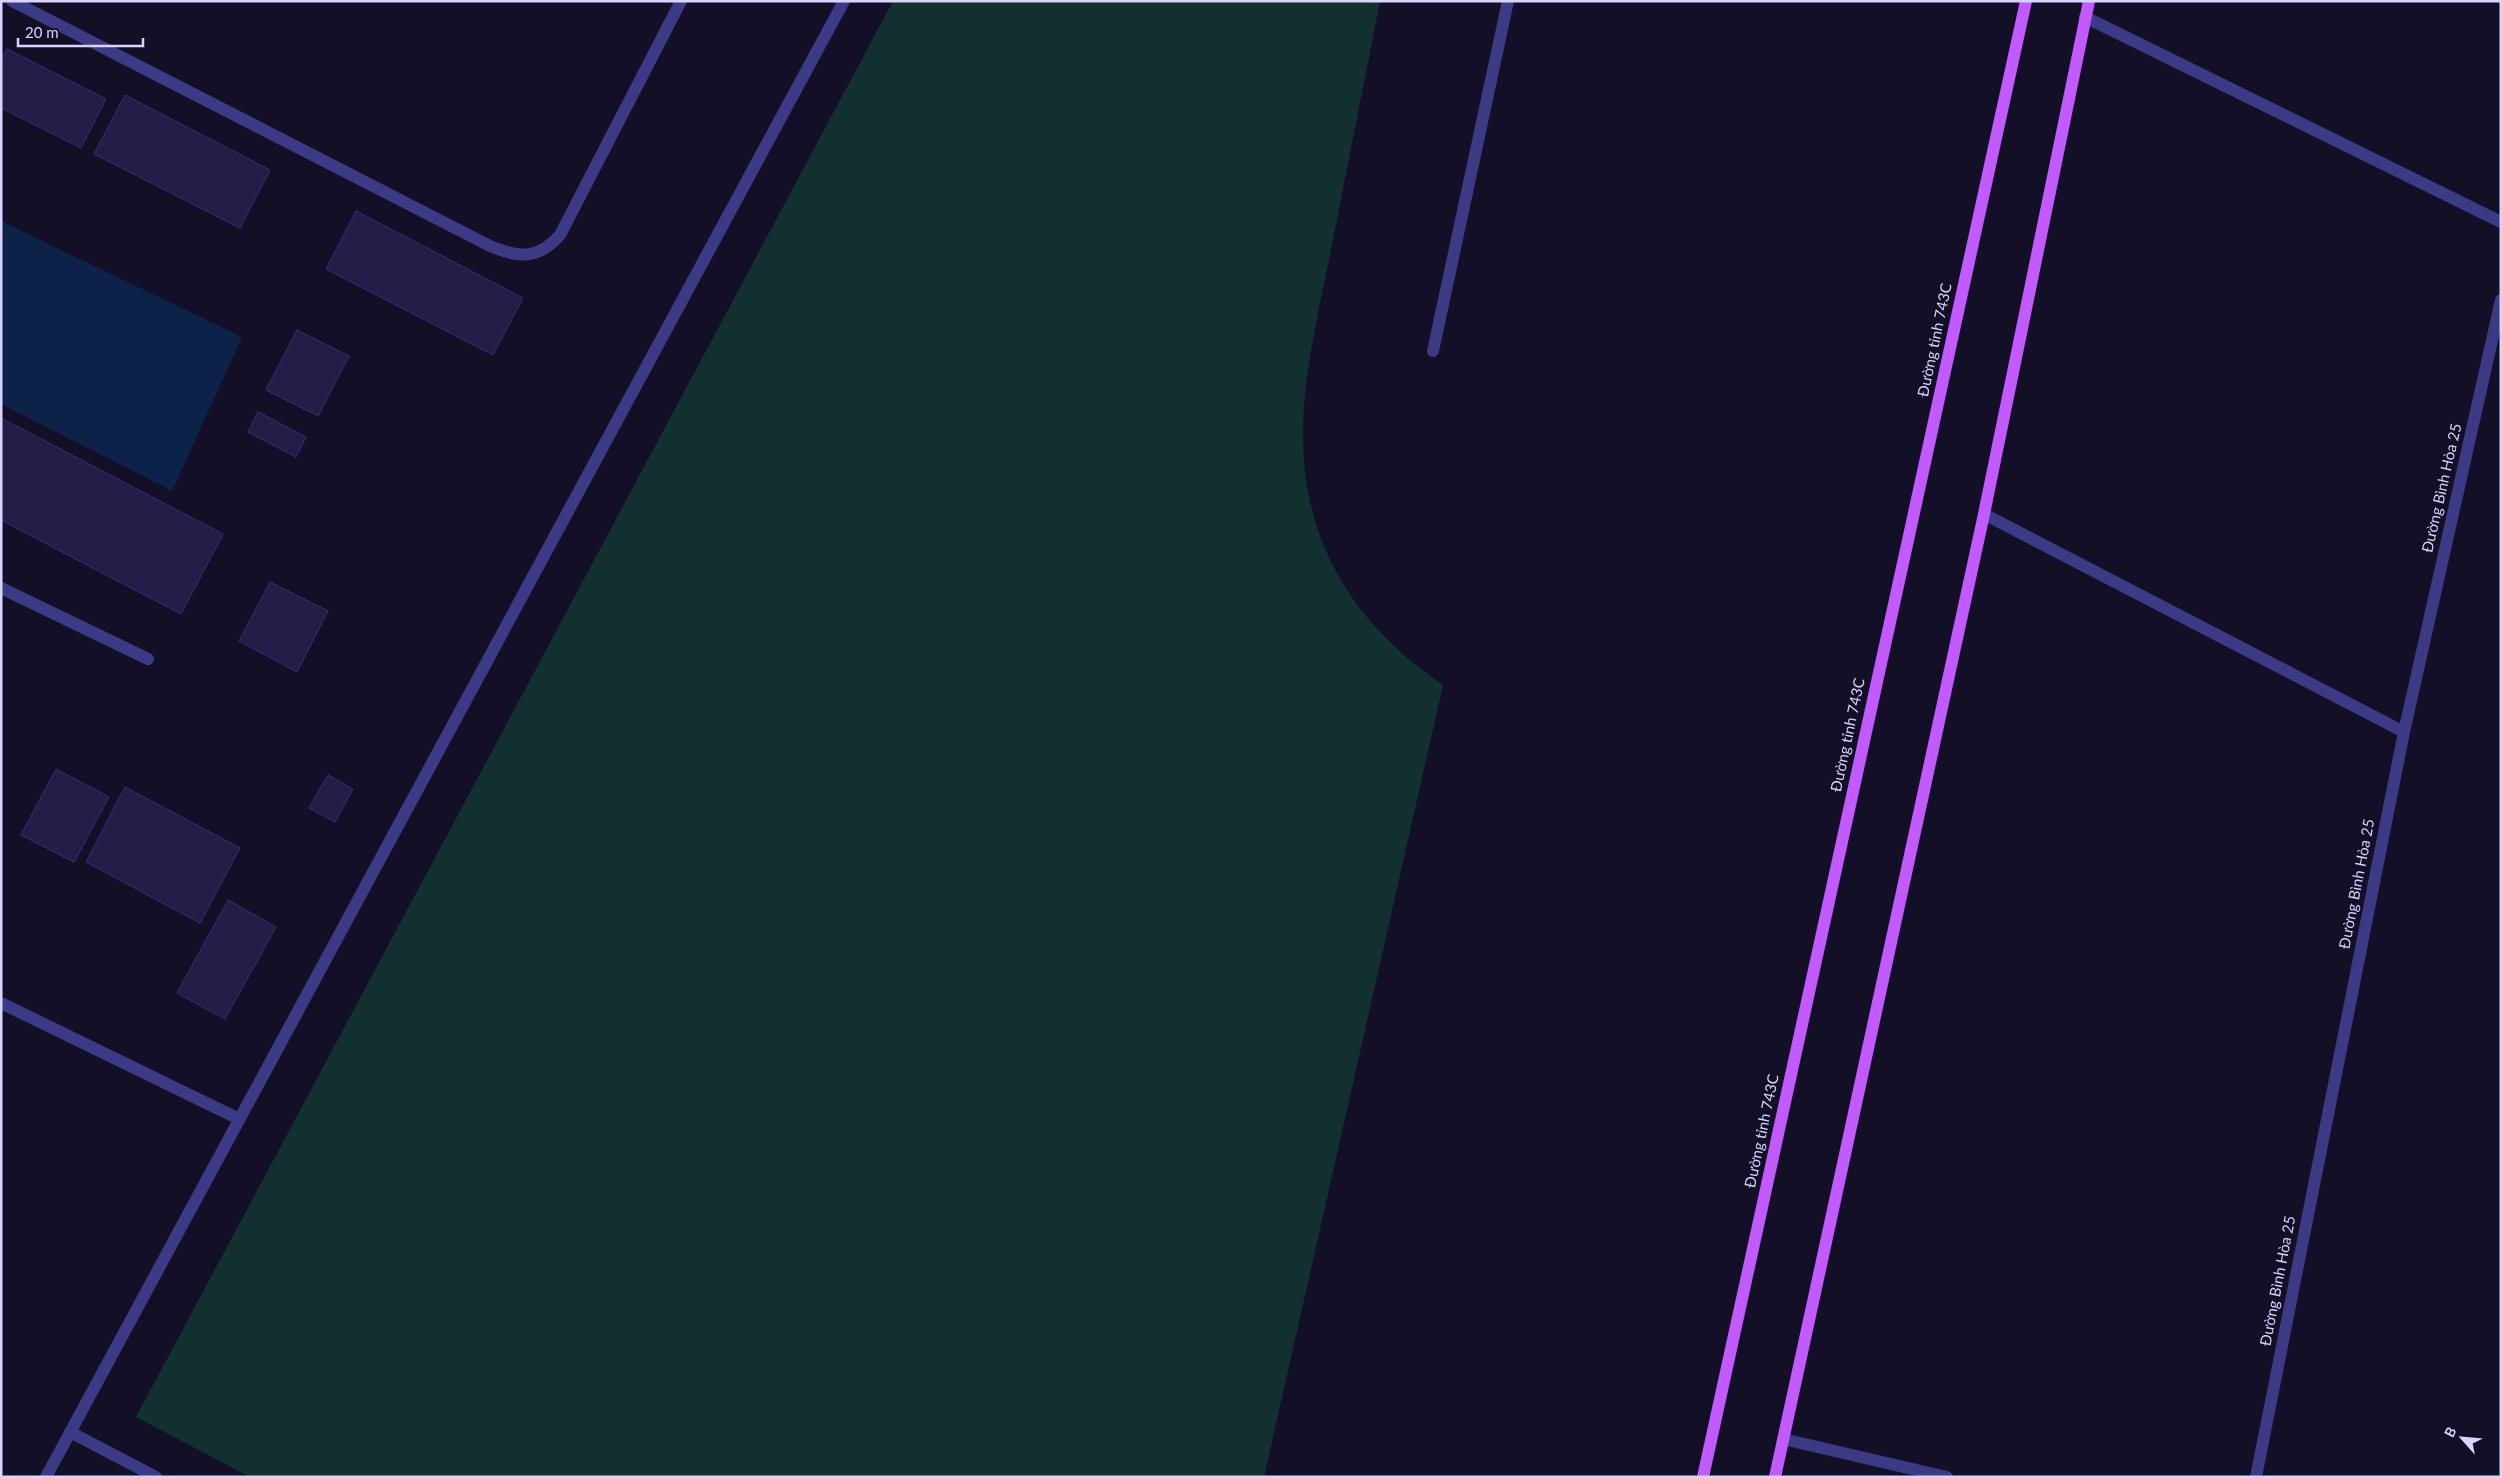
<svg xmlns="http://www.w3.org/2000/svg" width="2502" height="1478" font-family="Lato,sans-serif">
<rect width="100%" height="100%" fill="#130f26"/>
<path fill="#12302f" d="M893 1H1380C1364 84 1347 167 1331 250 1319 310 1302 378 1303 440 1305 548 1356 625 1443 685L1264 1477H250L136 1417Z"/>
<path fill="#0c2248" d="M1 221 242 337 172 491 1 404Z"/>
<g fill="#241b47" stroke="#3b2d73">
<path d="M7 49 106 99 81 148 1 108V60Z"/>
<path d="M125 95 270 170 240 228 94 154Z"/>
<path d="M356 211 523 298 493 355 326 269Z"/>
<path d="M297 330 349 356 318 416 266 390Z"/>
<path d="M258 412 306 437 296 457 248 432Z"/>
<path d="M1 418 223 534 181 614 1 520Z"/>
<path d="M270 582 328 611 297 672 239 641Z"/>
<path d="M56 769 109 797 74 862 21 835Z"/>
<path d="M328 775 353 789 335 822 309 808Z"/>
<path d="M125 787 240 848 200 923 86 862Z"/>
<path d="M228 900 276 927 225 1019 177 993Z"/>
</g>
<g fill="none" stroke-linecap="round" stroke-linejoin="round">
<g stroke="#3d3a85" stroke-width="12">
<path d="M12 1 490 246C519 258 538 260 560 235L681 1"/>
<path d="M2085 17 2501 222"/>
<path d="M1433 351 1508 1"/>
<path d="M1984 514 2404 732"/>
<path d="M1 588 148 659"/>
<path d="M1 1003 239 1119"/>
<path d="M70 1432 156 1477"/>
<path d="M1783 1439 1947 1477"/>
<path d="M46 1477 844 1"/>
<path d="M2256 1477 2404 732 2501 300"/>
</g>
<g stroke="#c25bff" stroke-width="12">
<path d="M1703 1477 2026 1"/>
<path d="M1775 1477 1984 514 2089 1"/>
</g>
</g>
<g text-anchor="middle" stroke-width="4" stroke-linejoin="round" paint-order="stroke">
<g font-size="15" fill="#d9d4ff" stroke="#130f26">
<text transform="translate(1935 340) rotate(-78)" y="5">Đường tỉnh 743C</text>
<text transform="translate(2442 488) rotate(-77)" y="5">Đường Bình Hòa 25</text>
<text transform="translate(1848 735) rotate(-78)" y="5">Đường tỉnh 743C</text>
<text transform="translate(2357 884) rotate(-79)" y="5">Đường Bình Hòa 25</text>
<text transform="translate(1762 1131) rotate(-78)" y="5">Đường tỉnh 743C</text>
<text transform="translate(2278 1281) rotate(-79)" y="5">Đường Bình Hòa 25</text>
</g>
</g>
<rect width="2502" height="1478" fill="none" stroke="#d9d4ff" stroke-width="5"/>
<g transform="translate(2462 1438) rotate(297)" stroke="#130f26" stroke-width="4" paint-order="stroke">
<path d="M0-4L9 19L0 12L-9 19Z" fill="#d9d4ff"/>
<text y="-8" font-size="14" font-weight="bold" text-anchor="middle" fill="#d9d4ff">B</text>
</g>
<path d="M18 38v8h125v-8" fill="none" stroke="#d9d4ff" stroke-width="2.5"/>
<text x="25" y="38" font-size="15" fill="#d9d4ff" stroke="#130f26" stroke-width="4" paint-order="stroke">20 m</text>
</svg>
